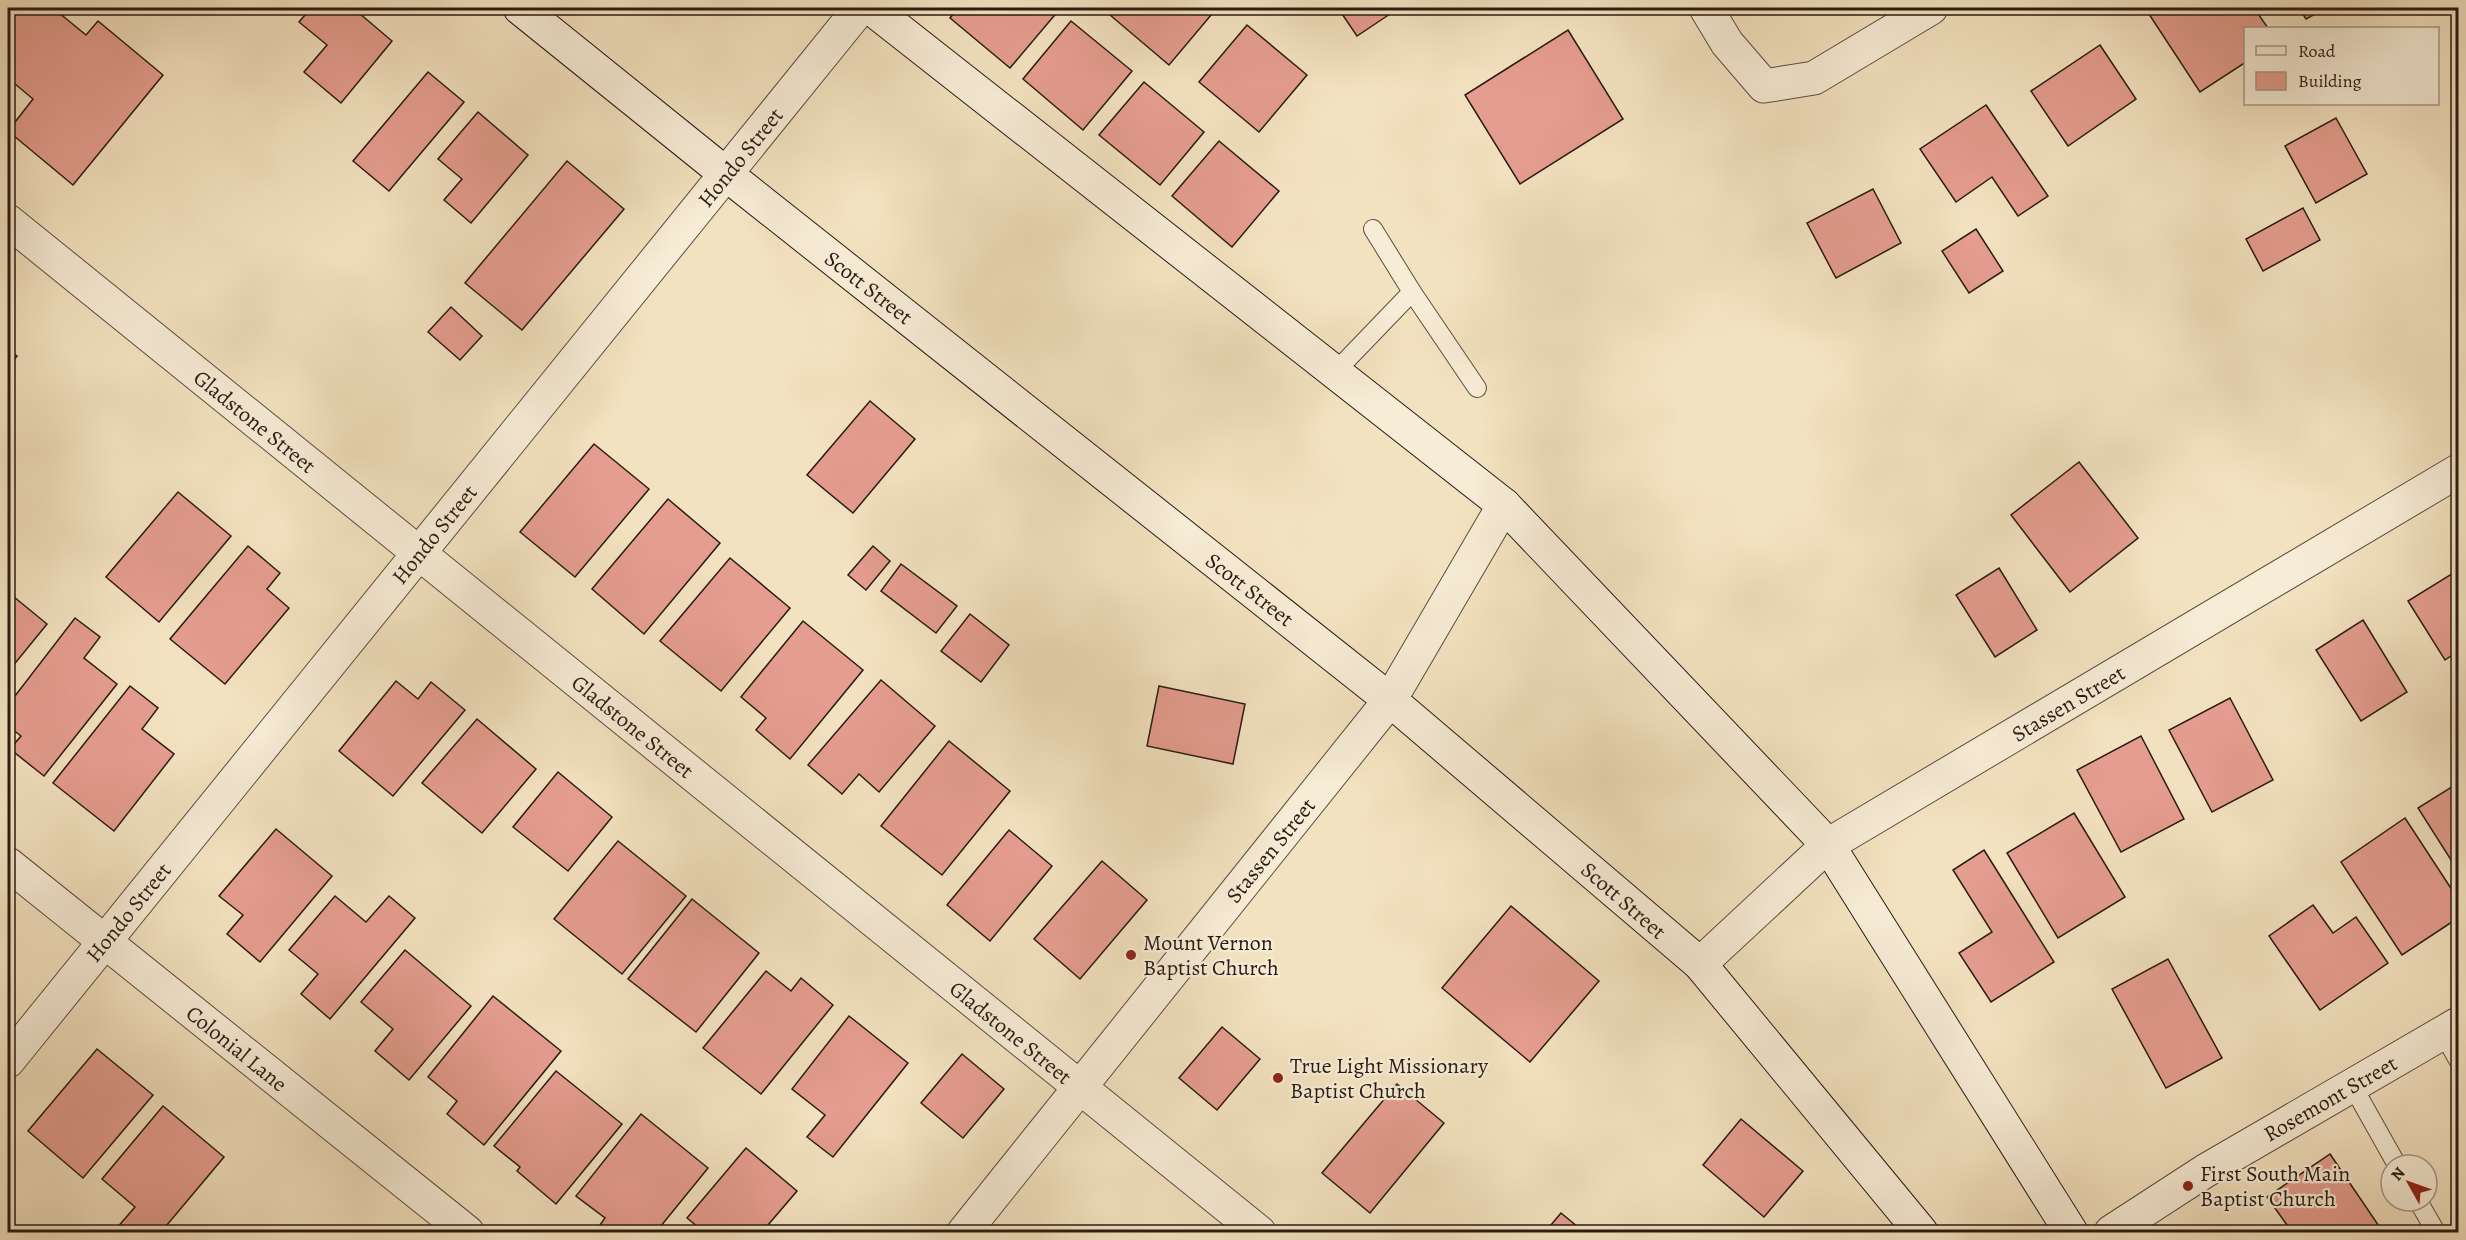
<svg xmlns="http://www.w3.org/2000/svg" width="2466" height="1240" font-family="Alegreya,serif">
<rect width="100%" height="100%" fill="#f3e2c0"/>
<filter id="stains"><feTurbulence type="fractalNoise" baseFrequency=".00333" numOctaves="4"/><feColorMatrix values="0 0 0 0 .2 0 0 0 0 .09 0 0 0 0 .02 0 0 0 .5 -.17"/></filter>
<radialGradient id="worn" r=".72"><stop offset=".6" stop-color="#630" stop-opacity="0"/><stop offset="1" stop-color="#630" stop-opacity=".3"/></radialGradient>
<g fill="#e59d8f" stroke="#291b14" stroke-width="1.5">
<path d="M8 8H53L86 35 98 21 163 75 73 185 8 131 33 99 8 78Z"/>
<path d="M311 8H353L392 41 341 103 304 72 327 45 299 22Z"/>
<path d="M958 8H1055L1059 10 1010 68 950 18Z"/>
<path d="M1116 8H1217L1169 65 1110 15Z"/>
<path d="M1338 8H1394L1396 10 1357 36Z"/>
<path d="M2145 8H2254L2268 28H2246V62L2200 92Z"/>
<path d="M2299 8H2326L2306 19Z"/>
<path d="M1071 21 1132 71 1083 130 1023 79Z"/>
<path d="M1247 25 1307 75 1259 132 1199 82Z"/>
<path d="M1568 30 1623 119 1520 184 1465 95Z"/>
<path d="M2100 45 2136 99 2068 146 2031 91Z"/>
<path d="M428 72 464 102 389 191 353 161Z"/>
<path d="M1144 82 1204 132 1160 185 1099 135Z"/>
<path d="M1986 105 2048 196 2018 216 1992 177 1956 202 1920 149Z"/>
<path d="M478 112 528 155 471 223 444 200 462 179 438 159Z"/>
<path d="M2336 118 2367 174 2316 203 2285 146Z"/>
<path d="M1219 141 1279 191 1232 247 1172 196Z"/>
<path d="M567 161 624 209 522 330 465 283Z"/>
<path d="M1873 189 1901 243 1836 278 1807 223Z"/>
<path d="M2303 208 2320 240 2263 271 2246 239Z"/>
<path d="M1976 229 2003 271 1969 293 1942 251Z"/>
<path d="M451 307 482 336 460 360 428 332Z"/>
<path d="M8 349 17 356 8 367Z"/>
<path d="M870 401 915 439 853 513 807 475Z"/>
<path d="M594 444 649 489 575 577 520 532Z"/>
<path d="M2079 462 2138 538 2070 592 2011 515Z"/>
<path d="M178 492 231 536 159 622 106 577Z"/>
<path d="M668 499 720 543 644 634 592 589Z"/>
<path d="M248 546 280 573 267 589 289 608 225 684 170 639Z"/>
<path d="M873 546 890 561 866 590 848 575Z"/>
<path d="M730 558 790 608 721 691 660 641Z"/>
<path d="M901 564 957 606 936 633 881 591Z"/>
<path d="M1999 568 2037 630 1995 657 1956 595Z"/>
<path d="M2458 570V651L2445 660 2408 601Z"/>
<path d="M8 592 47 624 8 672Z"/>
<path d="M970 614 1009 645 981 682 941 651Z"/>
<path d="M75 618 100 637 84 658 117 684 44 776 10 749 21 736 8 726V705Z"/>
<path d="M2363 620 2407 692 2361 721 2316 650Z"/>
<path d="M803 621 863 670 790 759 756 730 766 718 741 697Z"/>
<path d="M881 680 935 726 879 792 859 774 842 794 808 765Z"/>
<path d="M396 681 418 699 431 682 465 710 393 796 339 751Z"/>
<path d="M130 686 158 708 142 729 174 754 114 831 53 783Z"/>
<path d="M1159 686 1245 704 1233 764 1147 746Z"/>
<path d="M2230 698 2273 780 2212 812 2169 730Z"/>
<path d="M477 719 536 769 482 833 422 783Z"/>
<path d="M2141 736 2184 819 2121 852 2077 770Z"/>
<path d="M949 741 1010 791 942 875 881 826Z"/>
<path d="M558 772 612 817 568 871 513 827Z"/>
<path d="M2458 783V871L2418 808Z"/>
<path d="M2074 813 2125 897 2058 938 2007 853Z"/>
<path d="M2405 818 2458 899V918L2402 955 2341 862Z"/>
<path d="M276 829 332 876 260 962 227 934 243 915 219 896Z"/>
<path d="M1009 830 1052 866 990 941 947 905Z"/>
<path d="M618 841 686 896 622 974 554 919Z"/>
<path d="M1984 850 2054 962 1991 1002 1959 953 1992 932 1953 870Z"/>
<path d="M1102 861 1147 900 1080 979 1034 939Z"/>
<path d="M335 896 366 922 389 896 415 918 330 1019 301 994 318 974 289 950Z"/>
<path d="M692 899 759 953 696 1032 628 979Z"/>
<path d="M2313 905 2333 933 2356 917 2388 963 2320 1010 2269 936Z"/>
<path d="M1511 906 1599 981 1530 1062 1442 988Z"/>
<path d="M405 950 471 1006 409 1080 375 1051 393 1029 361 1002Z"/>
<path d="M2168 959 2222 1058 2166 1088 2112 989Z"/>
<path d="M766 971 791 991 801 978 833 1005 761 1094 703 1048Z"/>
<path d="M493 996 561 1051 484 1145 447 1114 457 1101 428 1077Z"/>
<path d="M849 1016 908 1063 833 1157 807 1137 825 1115 792 1089Z"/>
<path d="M1222 1027 1260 1059 1217 1110 1179 1078Z"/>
<path d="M97 1049 153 1095 83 1178 28 1131Z"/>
<path d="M962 1054 1004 1089 963 1138 921 1103Z"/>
<path d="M556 1071 622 1124 556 1204 517 1171 520 1167 494 1146Z"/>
<path d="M1397 1084 1444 1123 1370 1213 1322 1173Z"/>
<path d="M163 1106 224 1157 161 1232H120L116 1229 135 1207 102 1179Z"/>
<path d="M641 1114 708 1168 656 1232H595L605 1218 576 1196Z"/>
<path d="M1741 1119 1803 1171 1764 1217 1703 1165Z"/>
<path d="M746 1148 797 1191 762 1232H704L687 1218Z"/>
<path d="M2330 1154 2383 1232H2292L2267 1197Z"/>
<path d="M1561 1213 1584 1232H1545Z"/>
</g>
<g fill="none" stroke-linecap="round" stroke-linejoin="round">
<defs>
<g id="lane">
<path d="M1412 292 1477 388"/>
<path d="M1335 372 1412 292 1373 229"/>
<path d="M2443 1033 2458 1060"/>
<path d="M2352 1085 2397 1165"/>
<path d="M2418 1201 2436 1232"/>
</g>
<g id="street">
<path d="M1706 8 1727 43 1764 86 1814 78 1931 8"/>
<path d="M8 221 1259 1232"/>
<path d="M8 864 467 1232"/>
<path d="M1700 964 1828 845 2458 471"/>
<path d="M8 1061 860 8"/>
<path d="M964 1232 1390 700 1504 505"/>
<path d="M2111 1232 2205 1171 2458 1024"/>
</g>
<g id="secondary">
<path d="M520 8 726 174 1390 700 1700 964 1921 1232"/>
<path d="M871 8 1504 505 1828 845 2071 1232"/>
</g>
</defs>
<use href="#lane" stroke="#5c4d3f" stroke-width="20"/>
<use href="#street" stroke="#5c4d3f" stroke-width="35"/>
<use href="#secondary" stroke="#291b14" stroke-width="35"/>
<use href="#lane" stroke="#f7ecd6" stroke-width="18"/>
<use href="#street" stroke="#f7ecd6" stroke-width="33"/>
<use href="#secondary" stroke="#f7ecd6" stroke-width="33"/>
</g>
<g fill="#8f2418" stroke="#f7ecd6" stroke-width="2">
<circle cx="1131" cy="955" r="6"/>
<circle cx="1278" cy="1078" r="6"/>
<circle cx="2188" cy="1186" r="6"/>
</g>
<g text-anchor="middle" stroke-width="4.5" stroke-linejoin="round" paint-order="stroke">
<g font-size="22" fill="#291b14" stroke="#f7ecd6">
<text transform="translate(740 157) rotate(-51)" y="8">Hondo Street</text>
<text transform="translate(869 287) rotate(38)" y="8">Scott Street</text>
<text transform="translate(255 421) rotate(39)" y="8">Gladstone Street</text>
<text transform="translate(434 534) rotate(-51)" y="8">Hondo Street</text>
<text transform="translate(1250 589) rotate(38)" y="8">Scott Street</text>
<text transform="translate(2068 703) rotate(-31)" y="8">Stassen Street</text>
<text transform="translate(633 726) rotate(39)" y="8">Gladstone Street</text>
<text transform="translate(1270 850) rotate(-51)" y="8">Stassen Street</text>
<text transform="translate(1624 900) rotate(41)" y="8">Scott Street</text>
<text transform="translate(128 912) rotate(-51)" y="8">Hondo Street</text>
<text transform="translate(1011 1032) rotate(39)" y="8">Gladstone Street</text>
<text transform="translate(237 1048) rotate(39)" y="8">Colonial Lane</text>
<text transform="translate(2330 1098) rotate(-30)" y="8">Rosemont Street</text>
</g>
<g font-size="22" fill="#291b14" stroke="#f7ecd6" text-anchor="start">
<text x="1143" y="950">Mount Vernon<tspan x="1143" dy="25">Baptist Church</tspan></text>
<text x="1290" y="1073">True Light Missionary<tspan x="1290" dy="25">Baptist Church</tspan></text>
<text x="2200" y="1181">First South Main<tspan x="2200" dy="25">Baptist Church</tspan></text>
</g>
</g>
<rect width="2466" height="1240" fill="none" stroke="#f3e2c0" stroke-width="30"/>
<rect x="9" y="9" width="2448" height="1222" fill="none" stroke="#291b14" stroke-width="3"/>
<rect x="15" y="15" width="2436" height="1210" fill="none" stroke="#291b14" stroke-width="1.5"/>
<rect x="2244" y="27" width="195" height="78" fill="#f7ecd6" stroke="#a59888" stroke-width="1.5"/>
<rect x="2256" y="46" width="30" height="9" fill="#f7ecd6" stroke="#a59888" stroke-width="1.5"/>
<text x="2298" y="57" font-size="18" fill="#291b14">Road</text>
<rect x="2256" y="72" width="30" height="18" fill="#e59d8f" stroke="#a59888" stroke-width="1.5"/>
<text x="2298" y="87" font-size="18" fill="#291b14">Building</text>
<g transform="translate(2409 1183) rotate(310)"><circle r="28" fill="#f7ecd6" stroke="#a59888" stroke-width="1.5"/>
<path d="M0-4.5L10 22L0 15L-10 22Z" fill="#8f2418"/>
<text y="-9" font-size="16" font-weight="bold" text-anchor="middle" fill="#291b14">N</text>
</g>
<rect width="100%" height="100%" filter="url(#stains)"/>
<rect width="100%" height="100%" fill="url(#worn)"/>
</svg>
